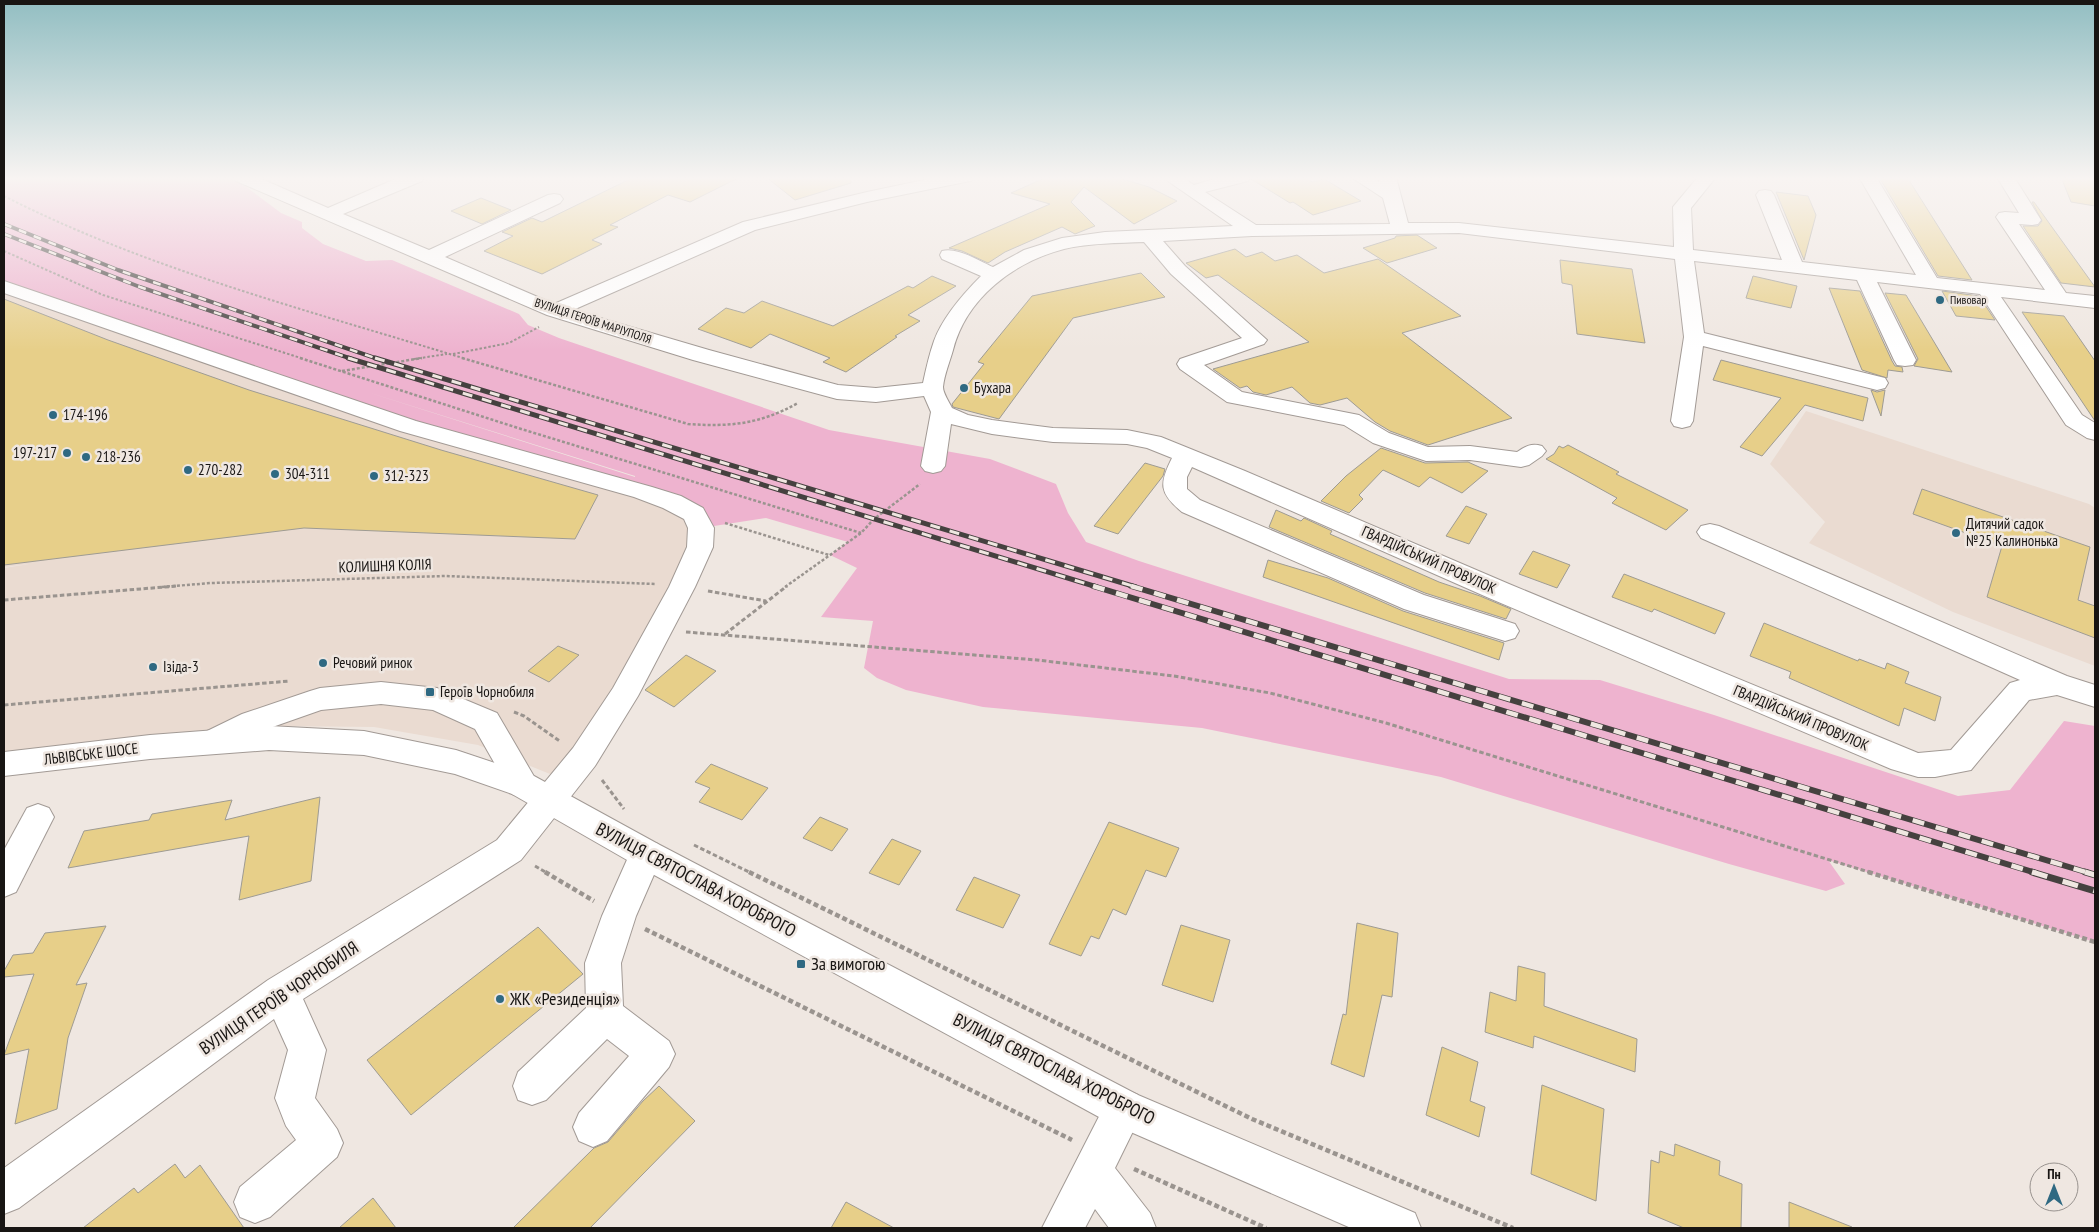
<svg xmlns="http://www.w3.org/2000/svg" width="2099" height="1232" font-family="'PT Sans Narrow',sans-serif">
<rect width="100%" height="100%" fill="#efe7e1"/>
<g fill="#eadbd1">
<path d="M4 287 291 387 643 492 701 528 565 780 478 745 374 727 276 726 70 748 4 764V568L29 564 4 567Z"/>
<path d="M1806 411 2089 504 2095 508V666L1953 612 1809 543 1825 522 1770 464Z"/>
</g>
<path fill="#eeb3cf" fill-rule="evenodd" d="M4 177H233L281 213 302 222V228L323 244 366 261 392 260 519 314 528 325 559 338 829 430 990 459 1056 484 1068 513 1086 542 1139 561 1509 679 1600 680 1714 715 1958 796 2010 790 2064 721 2095 726V942L1828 860 1845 884 1826 891 1729 864 1441 777 1202 728 983 707 906 690 877 678 864 668 873 621 821 617 857 568 830 555 848 542 766 518 701 528 693 514 291 387 4 287ZM364 391 635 476V477Z"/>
<g fill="#e7cf89" stroke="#9e9b93">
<path d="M629 177H740L690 202 668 195 610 225 618 227 592 240 602 244 542 274 484 251 513 236 502 232 532 218 542 222 628 180Z"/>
<path d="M766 177H850L851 183 795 200Z"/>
<path d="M1047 177H1116L1149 187 1177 201 1134 224 1084 187 1071 202 1095 226 1075 234 1062 227 1005 252 988 263 962 251 949 248 1050 204 1011 193Z"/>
<path d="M1252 177H1305L1312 182 1324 179 1361 201 1313 215 1293 202 1290 203 1251 179Z"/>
<path d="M1879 177H1907L1972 280 1938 276Z"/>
<path d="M2061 177H2095V206L2071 202Z"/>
<path d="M1776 192 1808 196 1816 215 1804 260Z"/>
<path d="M481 198 511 210 482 224 451 211Z"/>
<path d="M2032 202H2034L2095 287 2061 283 2023 226H2038L2042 221Z"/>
<path d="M1417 235 1437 248 1387 263 1363 248 1395 238 1396 236Z"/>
<path d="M1235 249 1246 257 1262 252 1275 261 1297 255 1324 273 1378 259 1461 316 1402 333 1512 418 1428 445 1390 431 1375 422 1347 398 1320 405 1310 403 1292 387 1266 395 1253 392 1247 386 1240 388 1213 369 1309 342 1218 275 1206 278 1186 263Z"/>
<path d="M1560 260 1632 269 1645 343 1577 334 1572 285 1562 283Z"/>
<path d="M1141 273 1165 297 1073 318 999 419 953 407 952 404 984 364 978 362 1032 296Z"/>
<path d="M932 276 956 286 908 315 920 321 895 336 897 337 846 372 823 362 830 358 770 334 751 348 698 329 726 308 744 313 762 301 833 326 908 286 913 288Z"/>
<path d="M1753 276 1797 286 1791 308 1746 298Z"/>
<path d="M1829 288 1860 291 1892 361 1895 366 1902 367 1903 372 1888 370 1887 378 1862 370Z"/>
<path d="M1942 291 1979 296 1995 320 1956 316Z"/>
<path d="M1885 293 1906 295 1952 372 1914 366 1918 359Z"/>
<path d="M4 299 108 340 249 390 441 450 598 495 575 539 304 528 4 565Z"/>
<path d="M2022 312 2064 316 2095 361V421Z"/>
<path d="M1721 360 1868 398 1863 421 1805 405 1762 456 1740 447 1781 398 1713 380Z"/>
<path d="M1871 390 1877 392 1885 390 1881 416Z"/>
<path d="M1568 445 1619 472 1616 474 1688 510 1666 530 1612 503 1617 498 1546 459 1554 454 1559 446 1563 448Z"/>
<path d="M1381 448 1425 463 1468 462 1488 471 1462 493 1430 477 1419 487 1383 470 1359 495 1363 499 1349 513 1321 501 1346 476Z"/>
<path d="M1145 463 1165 469 1163 476 1118 534 1094 526Z"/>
<path d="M1922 489 2090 547 2078 600 2095 606V638L1987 597 2002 546 1913 514Z"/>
<path d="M1466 506 1487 514 1469 544 1446 536Z"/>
<path d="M1276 510 1301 521 1304 518 1332 531 1330 534 1439 582 1480 596 1511 609 1506 619 1425 593 1269 527Z"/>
<path d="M1533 551 1570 565 1557 588 1519 574Z"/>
<path d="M1268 560 1328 578 1403 611 1504 643 1499 660 1263 577Z"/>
<path d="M1624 574 1725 613 1715 634 1654 609 1652 612 1612 597Z"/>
<path d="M1764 623 1858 661 1859 659 1885 669 1887 663 1909 672 1905 683 1941 697 1935 721 1904 708 1899 726 1789 678 1791 672 1750 656Z"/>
<path d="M558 646 579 655 549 682 528 671Z"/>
<path d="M686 655 716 671 674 707 645 690Z"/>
<path d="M711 764 768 788 742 820 699 802 710 788 695 782Z"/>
<path d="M320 797 311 881 239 900 249 836 68 868 84 831 149 820 152 814 232 800 225 820Z"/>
<path d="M820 817 848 829 832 851 803 838Z"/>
<path d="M1109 822 1179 848 1166 877 1146 870 1126 915 1113 909 1099 939 1091 936 1081 956 1049 944Z"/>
<path d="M892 839 921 851 899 885 869 873Z"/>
<path d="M974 877 1020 895 1003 928 956 910Z"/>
<path d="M1357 923 1398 933 1392 997 1382 995 1364 1077 1331 1064 1343 1014 1346 1015Z"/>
<path d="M1181 925 1230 940 1213 1002 1162 985Z"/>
<path d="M106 926 76 985 87 983 68 1038 57 1109 15 1124 29 1049 4 1055 34 974 4 977V971L13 955 33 953 45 933Z"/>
<path d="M538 927 583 974 411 1115 367 1060Z"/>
<path d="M1518 966 1545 973 1544 1006 1637 1039 1635 1072 1534 1036 1533 1048 1485 1032 1490 992 1516 1001Z"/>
<path d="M1442 1047 1478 1062 1470 1101 1485 1107 1479 1137 1426 1115Z"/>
<path d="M1542 1085 1604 1109 1596 1201 1531 1174Z"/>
<path d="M659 1086 695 1121 590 1228H513L594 1148 608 1142 643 1101Z"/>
<path d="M1675 1144 1720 1161 1719 1175 1742 1184 1741 1228H1684L1648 1213 1651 1160 1659 1163 1660 1151 1674 1156Z"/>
<path d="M175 1164 185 1178 200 1165 244 1228H83L134 1188 138 1193Z"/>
<path d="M373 1198 396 1228H339Z"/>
<path d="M846 1202 894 1228H831Z"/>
<path d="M1789 1202 1852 1227V1228H1789Z"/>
</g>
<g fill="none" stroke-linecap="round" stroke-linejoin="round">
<defs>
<g id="minor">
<path d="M234 177H257L328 208 400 177H424L422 181 343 214 429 250 548 195 554 194 560 195 563 199 560 203 445 257 554 304 743 222 867 192 938 177H973L971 181 965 182 867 202 755 230 573 310 709 350 838 385 876 388 923 383C926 369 929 355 934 341 943 317 963 294 981 276L942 259 940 255 942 251C958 247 979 261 993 267L1024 250 1062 238 1105 232 1233 226 1162 177H1182L1194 185 1221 177H1250L1248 181 1205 192 1256 225 1390 224 1383 198 1351 177H1372L1379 182 1380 177H1396L1408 223H1459L1674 247 1673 207 1698 177H1716L1691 208 1693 250 1782 260 1756 195 1759 191 1765 190 1771 191 1774 195 1802 262 1916 275 1859 177H1876L1937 278 2045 290 1996 217 1999 213 2005 212 2019 213 1997 177H2014L2041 220 2038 224 2032 225 2019 224 2066 293 2095 296V308L2001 297 2082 415 2095 423V440L2087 438 2066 425 1980 294 1877 282 1916 360 1913 365 1905 366 1897 365 1894 360 1857 280 1694 261 1704 333 1885 378 1888 383 1885 388 1877 390 1703 346 1693 421 1690 426 1682 428 1674 426 1671 421 1684 337 1675 259 1459 233 1252 236 1163 241 1185 266 1267 340 1264 344 1204 365 1242 392 1359 415 1389 433 1428 447 1470 446 1517 452C1526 446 1531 443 1542 446L1546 451 1542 456 1529 465 1521 467 1470 460 1426 461 1373 443 1344 425 1227 402 1180 369 1177 364 1180 359 1242 338 1171 274 1144 242C1118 243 1090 243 1064 249 1014 262 966 298 953 350 950 361 944 375 943 387 943 393 949 402 952 408L968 415 992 420 1053 428 1127 430 1161 437 1245 471 1509 584 1918 753 1951 750 2010 683 2020 680 1701 538 1697 532 1701 526 1710 524 1719 526 2067 676 2095 685V707L2057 695 2029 700 1971 770 1935 777H1918L1891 769 1489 598 1192 467 1187 477V489L1200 500 1424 595 1515 624 1519 631 1515 638 1505 641 1404 609 1182 512C1159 493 1159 484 1172 458L1147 448 1127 444 1053 442 992 434 951 424 945 466 941 471 933 473 925 471 921 466 931 412 924 396 876 402 837 399 693 360 547 315 236 181Z"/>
<path d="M4 281 416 421 652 487 681 496 703 508 714 528 713 547 695 587 638 696 595 766 521 860 303 999 326 1050 315 1098 337 1129 343 1143 337 1157 270 1217 255 1223 240 1217 234 1202 240 1187 296 1140 286 1126 275 1098 288 1050 274 1019 19 1208 4 1214V1168L268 980 497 840 573 748 613 688 669 587 687 547 688 528 684 519 663 508 634 497 400 431 4 293Z"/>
<path d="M381 682 437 688 497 713 539 785 534 794 523 798 512 794 475 729 433 710 381 704 321 710 264 730 212 754 201 750 197 742 201 734 242 714 310 691 320 688Z"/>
<path d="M38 804 49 808 54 817 16 892 4 897V850L27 808Z"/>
<path d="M646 840 658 844 663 854 636 916 621 963 623 1006 669 1041 675 1054 669 1067 607 1141 593 1147 579 1141 573 1127 579 1113 629 1056 607 1039 546 1100 532 1105 518 1100 513 1086 518 1072 586 1008 585 963 602 916 634 844Z"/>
<path d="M1124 1089 1138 1095 1144 1109 1115 1168 1150 1213 1156 1228H1109L1095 1209 1085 1228H1042L1110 1095Z"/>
</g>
<path id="major" d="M269 726 364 731 456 750 534 776 658 844 1138 1095 1415 1213 1421 1228H1351L1110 1123 634 864 512 794 455 774 364 755 269 750 150 759 4 776V752L150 735Z"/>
</defs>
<use href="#minor" stroke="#a29a95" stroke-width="2"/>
<use href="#major" stroke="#a29a95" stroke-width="2"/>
<g stroke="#9a948f" stroke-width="2" stroke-dasharray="2.5 2" stroke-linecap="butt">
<path d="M4 196C149 270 311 311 466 359"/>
<path d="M4 251 103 295 304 359"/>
<path d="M453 354 509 343 539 327"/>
<path d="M414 359 447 354"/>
</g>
<g stroke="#9a948f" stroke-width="2.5" stroke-dasharray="3 2" stroke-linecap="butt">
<path d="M300 358 518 428 861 533"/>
<path d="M462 358 688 424C731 427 760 424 798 403"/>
<path d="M342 371 422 358"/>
<path d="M725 523 829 555"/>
<path d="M162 587 211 583 445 576 655 584"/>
<path d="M785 587 861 533 874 519 920 484"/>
</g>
<g stroke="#9a948f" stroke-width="3" stroke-dasharray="4.5 2.5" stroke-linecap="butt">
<path d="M708 591 766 601"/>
<path d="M4 600 177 586"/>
<path d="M686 632 1037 660 1174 676 1270 693 1386 723 1872 873"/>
<path d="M725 634 787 586"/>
<path d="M4 705 290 681"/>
<path d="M514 712 524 716 561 742"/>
<path d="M602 780 624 809"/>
<path d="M694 845 751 873"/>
<path d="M535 866 547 873"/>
</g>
<g stroke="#9a948f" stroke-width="4.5" stroke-dasharray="5 3" stroke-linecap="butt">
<path d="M545 872 594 901"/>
<path d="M749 872 1252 1119 1513 1228"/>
<path d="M1868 872 2095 942"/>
<path d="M645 929 1072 1140"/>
<path d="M1134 1169 1266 1228"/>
</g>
<use href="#minor" fill="#fff" fill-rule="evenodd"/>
<use href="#major" fill="#fff" fill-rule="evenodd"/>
<defs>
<g id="rail-far3">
<path d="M4 224 118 270 378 359"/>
<path d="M4 234 140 287 352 359"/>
</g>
<g id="rail-far2">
<path d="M348 358 1097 587"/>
<path d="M375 358 1136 587"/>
</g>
<g id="rail-far1">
<path d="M1093 586 2036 873"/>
<path d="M1131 586 2089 873"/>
</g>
<g id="rail">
<path d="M2032 872 2095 891"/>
<path d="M2085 872 2095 875"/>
</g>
</defs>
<use href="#rail-far3" stroke="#45413f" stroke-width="4"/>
<use href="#rail-far2" stroke="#45413f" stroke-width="5"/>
<use href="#rail-far1" stroke="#45413f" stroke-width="6"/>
<use href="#rail" stroke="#45413f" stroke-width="7"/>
<use href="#rail-far3" stroke="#efe7e1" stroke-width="2.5" stroke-dasharray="8" stroke-linecap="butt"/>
<use href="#rail-far2" stroke="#efe7e1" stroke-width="3" stroke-dasharray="10" stroke-linecap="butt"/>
<use href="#rail-far1" stroke="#efe7e1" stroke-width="4.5" stroke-dasharray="12" stroke-linecap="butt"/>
<use href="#rail" stroke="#efe7e1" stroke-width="5" stroke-dasharray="16" stroke-linecap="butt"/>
</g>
<linearGradient id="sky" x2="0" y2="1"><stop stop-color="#92bec2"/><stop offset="0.51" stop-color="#f8f4f2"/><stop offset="1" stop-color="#f8f4f2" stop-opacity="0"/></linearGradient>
<rect width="2099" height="350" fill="url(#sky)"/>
<g fill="#2f6982" stroke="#efe7e1" stroke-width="2">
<circle cx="1940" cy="300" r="5"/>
<circle cx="964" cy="388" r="5"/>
<circle cx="53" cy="415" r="5"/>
<circle cx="67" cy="453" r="5"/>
<circle cx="86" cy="457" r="5"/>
<circle cx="188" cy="470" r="5"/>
<circle cx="275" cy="474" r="5"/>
<circle cx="374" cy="476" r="5"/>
<circle cx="1956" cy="533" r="5"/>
<circle cx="323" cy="663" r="5"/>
<circle cx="153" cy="667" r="5"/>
<rect x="425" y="687" width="10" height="10" rx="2.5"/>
<rect x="796" y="959" width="10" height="10" rx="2.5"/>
<circle cx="500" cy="999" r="5"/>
</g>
<g text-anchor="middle" stroke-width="5" stroke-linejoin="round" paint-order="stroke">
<g font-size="12" fill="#181513" stroke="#efe7e1" text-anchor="start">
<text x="1950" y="304">Пивовар</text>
</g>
<g font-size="12" fill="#181513" stroke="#efe7e1">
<text transform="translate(593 321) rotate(18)" y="4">ВУЛИЦЯ ГЕРОЇВ МАРІУПОЛЯ</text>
</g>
<g font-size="15" fill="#181513" stroke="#efe7e1" text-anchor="start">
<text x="974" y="393">Бухара</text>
<text x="63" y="420">174-196</text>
<text x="57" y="458" text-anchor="end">197-217</text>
<text x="96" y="462">218-236</text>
<text x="198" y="475">270-282</text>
<text x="285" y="479">304-311</text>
<text x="384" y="481">312-323</text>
<text x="1966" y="529">Дитячий садок<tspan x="1966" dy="17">№25 Калинонька</tspan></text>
<text x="333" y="668">Речовий ринок</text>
<text x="163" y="672">Ізіда-3</text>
<text x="440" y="697">Героїв Чорнобиля</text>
</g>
<g font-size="15" fill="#181513" stroke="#efe7e1">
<text transform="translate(1429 560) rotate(24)" y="5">ГВАРДІЙСЬКИЙ ПРОВУЛОК</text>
<text transform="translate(385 566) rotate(-2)" y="5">КОЛИШНЯ КОЛІЯ</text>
<text transform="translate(1801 718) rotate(23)" y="5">ГВАРДІЙСЬКИЙ ПРОВУЛОК</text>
<text transform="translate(91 754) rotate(-7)" y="5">ЛЬВІВСЬКЕ ШОСЕ</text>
</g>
<g font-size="18" fill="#181513" stroke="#efe7e1">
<text transform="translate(696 880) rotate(28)" y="6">ВУЛИЦЯ СВЯТОСЛАВА ХОРОБРОГО</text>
<text transform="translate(279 998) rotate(-34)" y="6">ВУЛИЦЯ ГЕРОЇВ ЧОРНОБИЛЯ</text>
<text transform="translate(1054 1069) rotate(27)" y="6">ВУЛИЦЯ СВЯТОСЛАВА ХОРОБРОГО</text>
</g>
<g font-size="18" fill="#181513" stroke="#efe7e1" text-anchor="start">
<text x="811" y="970">За вимогою</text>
<text x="510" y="1005">ЖК «Резиденція»</text>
</g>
</g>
<rect width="2099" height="1232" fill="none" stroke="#181513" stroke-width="10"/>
<g transform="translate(2054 1187)"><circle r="24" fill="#efe7e1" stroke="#99938f"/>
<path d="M0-4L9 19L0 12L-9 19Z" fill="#2f6982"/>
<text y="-8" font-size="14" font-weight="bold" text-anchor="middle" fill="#181513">Пн</text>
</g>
</svg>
